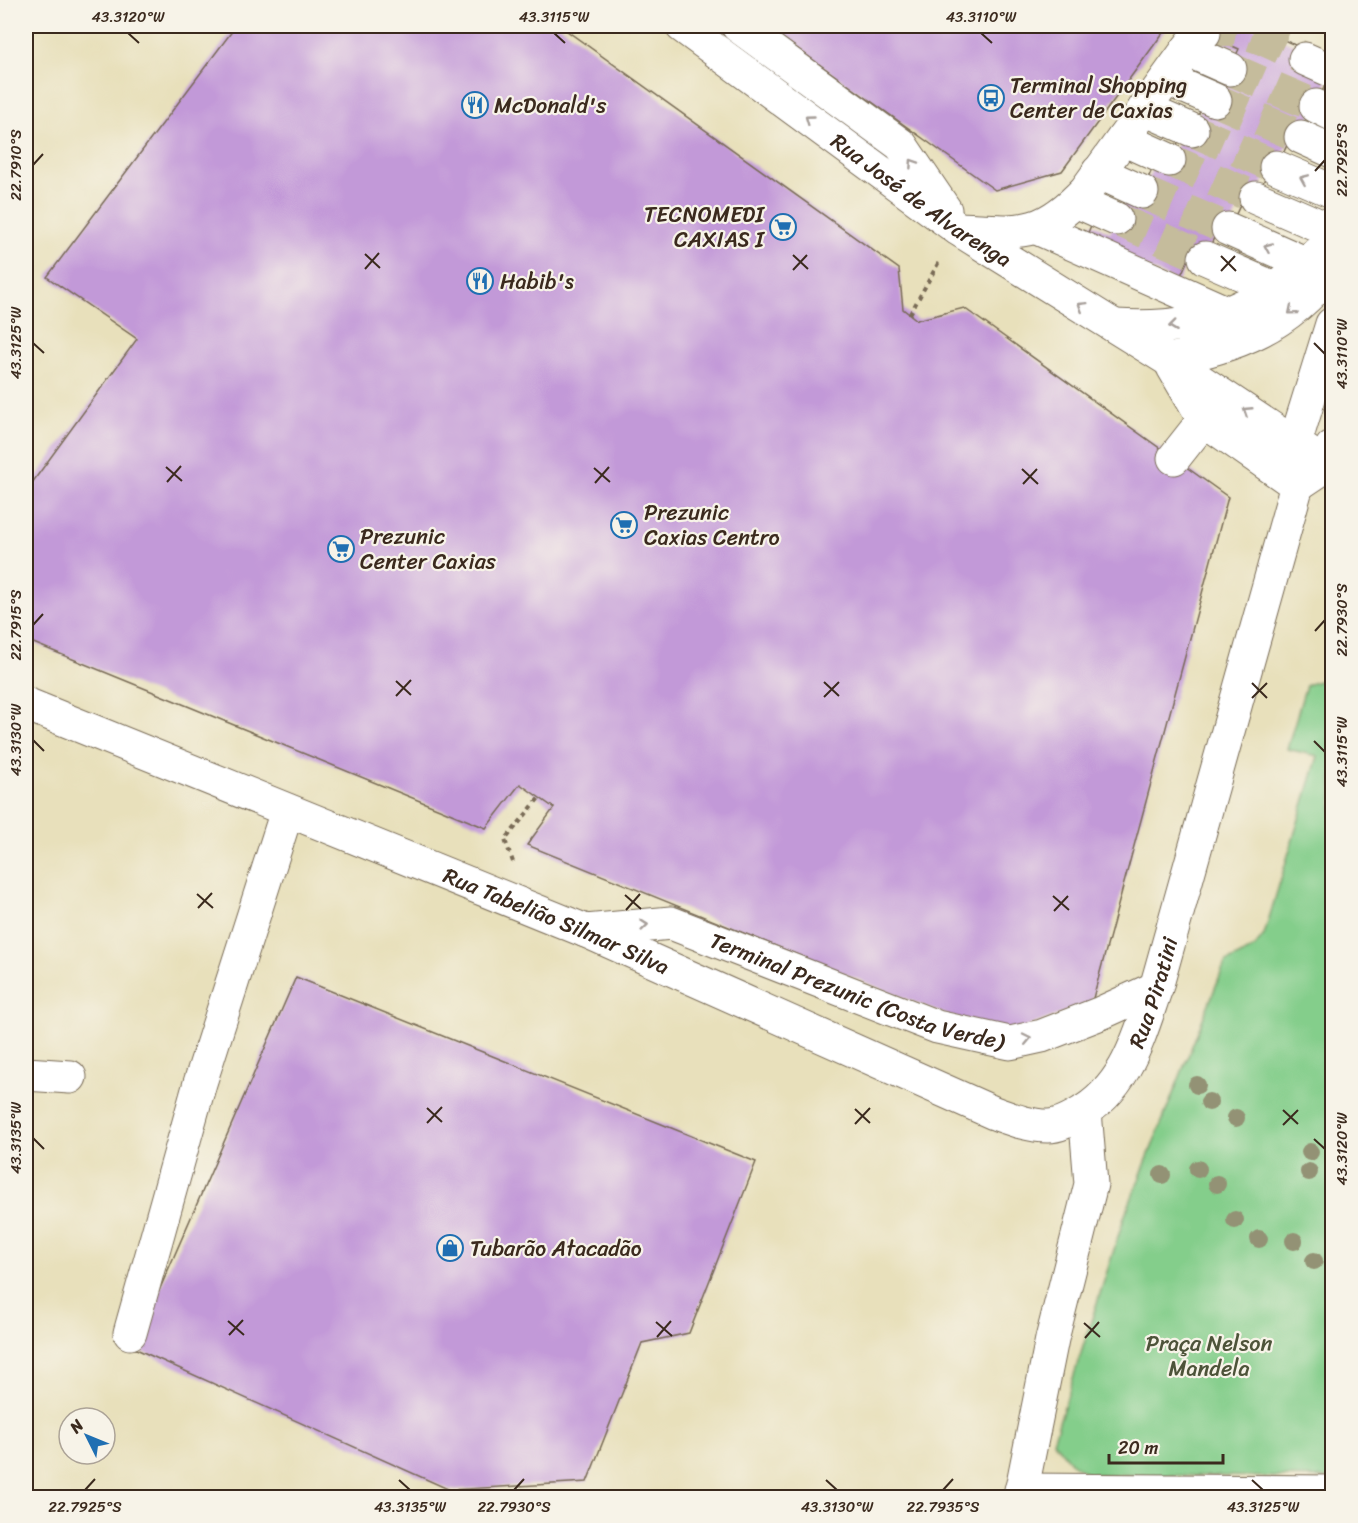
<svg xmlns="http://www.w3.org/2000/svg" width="1358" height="1523" font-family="Sriracha,sans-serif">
<rect width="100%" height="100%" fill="#f7f3e8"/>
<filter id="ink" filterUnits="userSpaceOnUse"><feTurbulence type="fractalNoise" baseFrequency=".0167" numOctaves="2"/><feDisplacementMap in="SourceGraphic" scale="12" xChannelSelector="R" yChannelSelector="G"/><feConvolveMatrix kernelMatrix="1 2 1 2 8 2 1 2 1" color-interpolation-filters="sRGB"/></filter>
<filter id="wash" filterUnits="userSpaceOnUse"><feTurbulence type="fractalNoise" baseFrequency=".008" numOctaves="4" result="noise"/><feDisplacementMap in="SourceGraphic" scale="24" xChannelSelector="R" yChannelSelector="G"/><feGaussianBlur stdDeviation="1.35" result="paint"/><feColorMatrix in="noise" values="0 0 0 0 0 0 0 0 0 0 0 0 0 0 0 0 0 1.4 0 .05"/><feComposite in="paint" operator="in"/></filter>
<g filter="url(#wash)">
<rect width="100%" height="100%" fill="#e8e0bb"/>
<path fill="#84ce8b" stroke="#607c54" stroke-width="1.5" d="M1332 677V1478L1088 1474 1070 1462 1053 1441 1125 1215 1225 963 1254 948 1264 935 1318 756 1287 749 1306 685Z"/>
<g id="blocks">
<g fill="#c299d8">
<path d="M236 26H560L899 269 903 309 917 320 964 308 1228 497 1092 1002 1008 1034 951 1017 527 845 554 808 520 784 486 828 26 640V553L29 487 137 339 47 277Z"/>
<path d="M766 26H1168L1062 171 995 190Z"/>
<path d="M1186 26H1252L1309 51 1327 81 1298 145 1289 141 1272 177 1267 174 1256 198 1244 197 1226 235 1217 231 1203 262 1190 255 1178 282 1085 240 1092 223 1110 232 1126 198 1137 203 1153 167 1164 172 1181 136 1187 139 1204 103 1215 100 1239 49Z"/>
<path d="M296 977 756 1162 689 1333 642 1343 587 1482 450 1490 134 1348Z"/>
</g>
</g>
</g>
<g filter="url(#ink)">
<use href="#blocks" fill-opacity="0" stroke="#786a55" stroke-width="1.5"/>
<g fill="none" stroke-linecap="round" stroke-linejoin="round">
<g stroke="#c5bc9c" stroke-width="33" stroke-dasharray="33 16" stroke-linecap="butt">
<path d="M1204 33C1236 20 1276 46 1305 59"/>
<path d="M1230 69 1316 106"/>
<path d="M1215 100 1301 137"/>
<path d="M1192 130 1276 167"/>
<path d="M1169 160 1256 198"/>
<path d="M1142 192 1228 229"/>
<path d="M1116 219 1205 258"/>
</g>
<defs>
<g id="minor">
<path id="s1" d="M682 26 958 229 1169 360 1316 458"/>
<path d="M738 26 901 145 945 210"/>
<path d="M1187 50 1230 69"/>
<path d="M1305 59 1332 71"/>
<path d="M1167 79 1215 100"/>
<path d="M1316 106 1332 114"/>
<path d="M1144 109 1192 130"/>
<path d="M1301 137 1332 151"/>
<path d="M1123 139 1169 160"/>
<path d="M1276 167 1332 191"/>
<path d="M1098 172 1142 192"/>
<path d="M1256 198 1332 231"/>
<path d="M1076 201 1116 219"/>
<path d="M1037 228 1228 313"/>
<path d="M960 229C1020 232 1041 238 1086 190L1193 42 1204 33"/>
<path d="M1228 229 1307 264"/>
<path d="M1205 258 1274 288"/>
<path d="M1115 326C1213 332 1262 306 1332 240"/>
<path d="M1173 367 1204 420 1297 485"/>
<path d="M1174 458 1204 420"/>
<path id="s2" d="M586 931 671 923 937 1027 1010 1043 1042 1036 1101 1013 1156 988"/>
<path d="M26 1074 70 1077"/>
<path d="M130 1333 200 1083 287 811"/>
<path d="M1021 1490 1332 1492"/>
<path d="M1020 1498 1052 1339 1091 1184 1085 1111"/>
</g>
<g id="major">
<path d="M1169 360C1240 344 1286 328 1332 269"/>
<path d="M1297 485 1327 465 1332 447"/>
<path id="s3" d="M26 704 586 931 994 1113C1011 1119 1029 1126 1048 1126 1059 1126 1069 1120 1078 1115 1127 1088 1139 1036 1156 988L1297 485 1295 443 1332 324"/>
</g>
</defs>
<use href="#minor" stroke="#786a55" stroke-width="35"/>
<use href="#major" stroke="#786a55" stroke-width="35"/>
<g stroke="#786a55" stroke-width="4" stroke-dasharray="4.5 4.5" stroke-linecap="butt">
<path d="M910 314 940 260"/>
<path d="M513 862 505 840 539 798"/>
</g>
<use href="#minor" stroke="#fff" stroke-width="33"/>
<use href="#major" stroke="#fff" stroke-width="33"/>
</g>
<g fill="#939274">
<circle cx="1197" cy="1085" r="9"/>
<circle cx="1209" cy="1102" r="9"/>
<circle cx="1236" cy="1118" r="9"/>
<circle cx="1310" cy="1152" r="9"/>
<circle cx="1198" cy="1169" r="9"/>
<circle cx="1309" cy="1172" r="9"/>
<circle cx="1162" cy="1175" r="9"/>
<circle cx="1217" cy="1184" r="9"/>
<circle cx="1235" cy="1220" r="9"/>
<circle cx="1259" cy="1239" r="9"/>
<circle cx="1294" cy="1241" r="9"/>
<circle cx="1314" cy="1261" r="9"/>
</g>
<defs><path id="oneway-chevron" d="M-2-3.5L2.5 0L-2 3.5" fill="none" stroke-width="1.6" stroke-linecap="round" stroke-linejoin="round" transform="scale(1.5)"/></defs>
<g stroke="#a79f9a">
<use href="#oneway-chevron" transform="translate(809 119) rotate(-144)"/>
<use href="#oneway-chevron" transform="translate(913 163) rotate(-124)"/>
<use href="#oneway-chevron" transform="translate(1304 179) rotate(-157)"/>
<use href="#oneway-chevron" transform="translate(1268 247) rotate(-156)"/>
<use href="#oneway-chevron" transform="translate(1082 306) rotate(-148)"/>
<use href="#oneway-chevron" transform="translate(1292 311) rotate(140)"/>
<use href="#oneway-chevron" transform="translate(1173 326) rotate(173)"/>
<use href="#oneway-chevron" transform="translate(1247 411) rotate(-147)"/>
<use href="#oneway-chevron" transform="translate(644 925) rotate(-6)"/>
<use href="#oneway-chevron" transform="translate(1027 1039) rotate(-12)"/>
</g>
</g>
<path fill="none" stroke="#3b2a1e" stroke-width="2" d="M128 33 139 43M554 33 565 43M981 33 992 43M33 165 43 154M1315 171 1325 160M365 254 380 268M793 255 808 269M1221 256 1236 271M365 269 379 253M793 270 807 255M1221 271 1235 256M33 343 44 353M1314 343 1325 354M166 467 182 481M594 468 610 482M1022 469 1038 484M167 482 181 466M595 483 609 467M1023 484 1037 469M33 625 43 614M1315 631 1325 620M396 681 411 695M824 682 839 696M1252 683 1267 698M396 696 411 680M824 697 839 682M1252 698 1267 683M33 740 44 751M1314 741 1325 752M197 894 213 908M625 895 641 909M1053 896 1069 910M198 908 212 893M626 910 640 894M1054 911 1068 896M427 1108 442 1122M855 1109 870 1123M1283 1110 1298 1124M427 1123 442 1107M855 1124 870 1108M1283 1125 1298 1110M33 1138 44 1149M1314 1139 1325 1149M228 1321 244 1335M656 1322 672 1336M1084 1323 1100 1337M229 1335 243 1320M657 1337 671 1321M1085 1338 1099 1322M399 1480 410 1490M826 1480 837 1490M1252 1480 1263 1490M85 1490 95 1479M514 1490 524 1479M943 1490 953 1479"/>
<defs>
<symbol id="bus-ring" viewBox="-11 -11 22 22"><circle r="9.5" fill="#f7f3e8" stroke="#1f6fb2" stroke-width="1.5"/><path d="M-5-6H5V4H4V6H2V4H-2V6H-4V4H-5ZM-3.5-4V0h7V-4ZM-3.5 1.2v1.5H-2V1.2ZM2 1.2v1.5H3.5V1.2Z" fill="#1f6fb2"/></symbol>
<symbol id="restaurant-ring" viewBox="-11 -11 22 22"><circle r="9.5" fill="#f7f3e8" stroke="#1f6fb2" stroke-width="1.5"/><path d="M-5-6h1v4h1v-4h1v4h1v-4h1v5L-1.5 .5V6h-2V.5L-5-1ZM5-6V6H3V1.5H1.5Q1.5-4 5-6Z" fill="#1f6fb2"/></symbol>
<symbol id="supermarket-ring" viewBox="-11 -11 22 22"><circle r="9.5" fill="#f7f3e8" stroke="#1f6fb2" stroke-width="1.5"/><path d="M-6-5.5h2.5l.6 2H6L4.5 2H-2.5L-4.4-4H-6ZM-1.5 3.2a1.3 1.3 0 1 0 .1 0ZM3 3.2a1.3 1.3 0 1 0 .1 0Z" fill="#1f6fb2"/></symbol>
<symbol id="shop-ring" viewBox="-11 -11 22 22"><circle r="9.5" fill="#f7f3e8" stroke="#1f6fb2" stroke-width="1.5"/><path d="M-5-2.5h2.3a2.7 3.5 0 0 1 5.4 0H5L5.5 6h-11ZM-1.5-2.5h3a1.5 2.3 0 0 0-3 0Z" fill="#1f6fb2"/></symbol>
</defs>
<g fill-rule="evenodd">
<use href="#bus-ring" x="976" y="83" width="30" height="30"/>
<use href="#restaurant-ring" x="460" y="90" width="30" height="30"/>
<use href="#supermarket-ring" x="768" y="212" width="30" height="30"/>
<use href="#restaurant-ring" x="465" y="266" width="30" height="30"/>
<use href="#supermarket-ring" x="609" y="510" width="30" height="30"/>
<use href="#supermarket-ring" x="326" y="534" width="30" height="30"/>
<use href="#shop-ring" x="435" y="1233" width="30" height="30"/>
</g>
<g text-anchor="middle" stroke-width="4.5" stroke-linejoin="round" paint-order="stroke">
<g font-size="22" fill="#3b2a1e" stroke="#f7f3e8" text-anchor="start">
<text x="1010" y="93">Terminal Shopping<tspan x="1010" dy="25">Center de Caxias</tspan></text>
<text x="494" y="113">McDonald's</text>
<text x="764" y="222" text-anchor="end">TECNOMEDI<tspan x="764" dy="25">CAXIAS I</tspan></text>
<text x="500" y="289">Habib's</text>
<text x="644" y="520">Prezunic<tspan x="644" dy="25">Caxias Centro</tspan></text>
<text x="360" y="544">Prezunic<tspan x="360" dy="25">Center Caxias</tspan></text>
<text x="470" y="1256">Tubarão Atacadão</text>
</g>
<g font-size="22" fill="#3b2a1e" stroke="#f7f3e8">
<text dy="8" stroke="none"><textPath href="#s1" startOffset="296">Rua José de Alvarenga</textPath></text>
<text dy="8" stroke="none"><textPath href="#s3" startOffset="573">Rua Tabelião Silmar Silva</textPath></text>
<text dy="8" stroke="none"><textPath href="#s2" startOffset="284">Terminal Prezunic (Costa Verde)</textPath></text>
<text dy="8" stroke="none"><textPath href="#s3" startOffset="1287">Rua Piratini</textPath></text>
</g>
<g font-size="22" fill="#4d5339" stroke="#f7f3e8">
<text x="1209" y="1351">Praça Nelson<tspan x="1209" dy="25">Mandela</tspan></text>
</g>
</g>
<rect width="1358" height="1523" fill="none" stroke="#f7f3e8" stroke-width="66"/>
<g transform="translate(87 1436) rotate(313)"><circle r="28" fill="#f7f3e8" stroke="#aca397" stroke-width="1.5"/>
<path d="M0-4.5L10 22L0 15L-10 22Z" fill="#1f6fb2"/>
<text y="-9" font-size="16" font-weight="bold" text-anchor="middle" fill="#3b2a1e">N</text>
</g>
<path d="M1109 1454v9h114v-9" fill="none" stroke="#3b2a1e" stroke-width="3"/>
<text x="1118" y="1454" font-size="18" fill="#3b2a1e" stroke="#f7f3e8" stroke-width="4.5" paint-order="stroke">20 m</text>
<rect x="33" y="33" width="1292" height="1457" fill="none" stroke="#3b2a1e" stroke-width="2"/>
<g font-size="15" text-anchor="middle" fill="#3b2a1e">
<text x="128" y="22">43.3120°W</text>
<text x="554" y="22">43.3115°W</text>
<text x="981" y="22">43.3110°W</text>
<text transform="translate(1342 160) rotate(-90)" y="5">22.7925°S</text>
<text transform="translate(16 165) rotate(-90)" y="5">22.7910°S</text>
<text transform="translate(16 343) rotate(-90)" y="5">43.3125°W</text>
<text transform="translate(1342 354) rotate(-90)" y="5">43.3110°W</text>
<text transform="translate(1342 620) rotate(-90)" y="5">22.7930°S</text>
<text transform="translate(16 625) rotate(-90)" y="5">22.7915°S</text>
<text transform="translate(16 740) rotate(-90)" y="5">43.3130°W</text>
<text transform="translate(1342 752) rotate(-90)" y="5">43.3115°W</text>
<text transform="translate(16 1138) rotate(-90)" y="5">43.3135°W</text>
<text transform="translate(1342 1149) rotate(-90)" y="5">43.3120°W</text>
<text x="85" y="1512">22.7925°S</text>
<text x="410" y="1512">43.3135°W</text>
<text x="514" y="1512">22.7930°S</text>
<text x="837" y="1512">43.3130°W</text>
<text x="943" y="1512">22.7935°S</text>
<text x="1263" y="1512">43.3125°W</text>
</g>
</svg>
